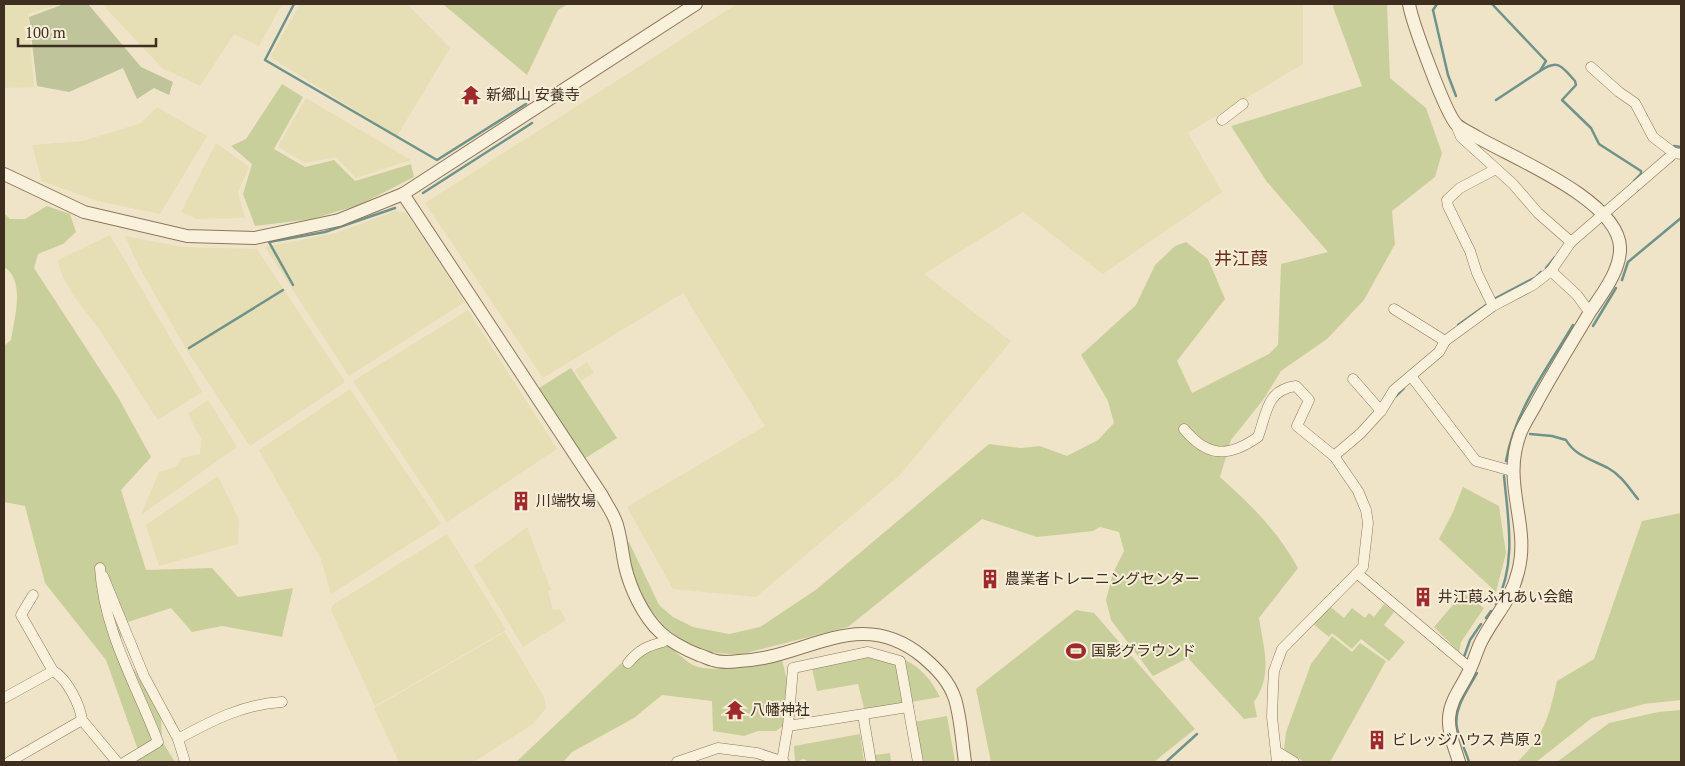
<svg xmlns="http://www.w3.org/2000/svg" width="1685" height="766" font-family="'PT Serif','Noto Sans JP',serif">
<rect width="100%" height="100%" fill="#f0e4c8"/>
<g fill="#e6deb5">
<path d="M4 4H61L28 14 34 87 4 88Z"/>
<path d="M102 4H282L259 46 234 34 200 86 162 68Z"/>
<path d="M300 4H407L450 48 397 136 270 57Z"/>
<path d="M737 4H1303V64L1188 133 1222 192 1103 274 1023 212 924 274 1011 341 900 475 756 597 673 589 627 507 765 426 683 293 543 378 425 203Z"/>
<path d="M306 98 411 160 356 178 336 157 305 163 278 147Z"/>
<path d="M157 107 207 136 160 214 98 201 42 181 32 145 83 141 141 123Z"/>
<path d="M216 143 249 167 238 192 245 218 197 219 181 212Z"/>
<path d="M395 211 406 213 465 302 349 376 265 247 336 233Z"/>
<path d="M110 235 202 392 158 420 99 329 73 295 61 273 58 260Z"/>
<path d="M125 236 182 247 257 249 345 382 250 446 186 349 138 265Z"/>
<path d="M468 310 557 449 447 522 353 381Z"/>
<path d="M587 362 594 373 581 381 575 370Z"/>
<path d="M350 389 441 524 331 594 321 559 259 450Z"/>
<path d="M208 400 237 447 141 515 159 472 176 467 182 458 200 454 201 439 188 414Z"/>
<path d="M218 476 239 520 238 544 159 566 146 525Z"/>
<path d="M527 527 551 590 548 591 553 610 560 609 566 620 523 647 474 566Z"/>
<path d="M447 534 506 630 375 706 331 610 333 605Z"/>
<path d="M505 632 544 697 546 708 533 724 474 762H399L374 708Z"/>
</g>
<g fill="#c9cf9b">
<path d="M443 4H568L558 10 527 75Z"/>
<path d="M1334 4H1387L1390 78 1426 108 1442 153 1435 177 1392 211 1395 244 1364 300 1327 339 1281 371 1263 400 1231 440 1220 477C1252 506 1277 530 1298 568L1259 618C1264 650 1273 674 1254 702L1257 717 1244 719 1188 658 1153 676 1111 620 1106 600 1113 573 1124 551 1119 532 1100 527 1093 531 1037 537 982 519 848 627 739 655 708 652 690 646 664 626 647 605 637 585 628 562 626 544 629 542 659 605 673 617 693 627 729 634 760 627 817 589 989 444 1021 448 1040 446 1067 456 1098 440 1114 423 1108 401 1081 355 1136 305 1155 265 1175 246 1186 242 1208 259 1225 299 1177 361 1192 393 1269 354 1278 345 1281 264 1328 252 1267 182 1231 126 1362 86 1333 7Z"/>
<path d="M282 84 303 97 274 149 305 167 334 160 355 181 411 164 414 177 359 205 312 219 255 226 243 194 252 164 231 146 246 139Z"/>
<path d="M47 206 70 214 76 232 63 244 38 254 34 268 118 397 151 457 121 490 146 570 212 568 238 597 293 588 282 637 222 626 192 632 171 608 128 622 120 640 130 665 152 691 161 714 162 741 175 762H126L138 750 106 660 45 583 25 506 4 502V346L11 340C14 319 26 280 4 267V213L10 219H25Z"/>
<path d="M571 368 617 438 584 459 539 388Z"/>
<path d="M1463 487 1499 506 1506 553 1496 592 1439 539 1453 512Z"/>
<path d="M1681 513V700L1644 704 1592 718 1536 762H1517C1544 737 1549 716 1557 681L1594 659 1642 521Z"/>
<path d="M1463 593 1484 608 1461 642 1459 652 1434 627Z"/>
<path d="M1327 604 1344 618 1352 608 1365 618 1369 613 1374 617 1384 604 1394 612 1384 625 1405 642 1389 661 1361 639 1352 649 1332 633 1329 637 1312 623Z"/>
<path d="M1076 610 1094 613 1195 729 1154 762H991L976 689Z"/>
<path d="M1332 636 1352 652 1360 643 1386 661 1330 762H1304L1284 749 1286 732 1311 664Z"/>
<path d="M666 645C675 650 682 658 691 664 710 675 760 664 782 660L787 680 783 726 776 731H758L744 736 713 731 712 701 662 695 634 718 572 752 563 762H516L633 652Z"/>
<path d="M867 656 895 663 904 705 865 712 858 684 817 691 812 668Z"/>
<path d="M903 659C921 667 931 680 940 697L911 702Z"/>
<path d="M1681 710V762H1557L1609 723 1658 712Z"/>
<path d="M947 716 955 762H921L914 722Z"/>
<path d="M860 734 864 762H809L804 759 795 762 794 746Z"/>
<path d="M890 753 891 762H875L874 755Z"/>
</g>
<path fill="#bfc49a" d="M64 4H88L141 67 173 82 169 95 154 88 137 99 123 68 69 92 37 86 29 17Z"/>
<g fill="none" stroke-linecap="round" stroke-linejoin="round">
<g stroke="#6f938a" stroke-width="2.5">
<path d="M294 4 265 60 437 160 526 104"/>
<path d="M1437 4 1433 10 1448 75 1456 96"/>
<path d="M1492 4 1546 61 1540 71 1496 100"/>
<path d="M1540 71C1559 58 1562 67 1575 81L1576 85 1562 100 1591 128 1599 144 1641 171V174L1634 181"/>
<path d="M1674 146 1681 147"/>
<path d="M423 193 532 123"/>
<path d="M1546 268 1555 257"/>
<path d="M1622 280 1628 262 1681 218"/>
<path d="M293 285 269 242 325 232 395 208"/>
<path d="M1494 299 1536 277 1541 272"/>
<path d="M1458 325 1486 305"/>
<path d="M1593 326 1616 288"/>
<path d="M189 348 283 290"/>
<path d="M1396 396 1404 388"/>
<path d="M1530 434 1552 436 1566 440C1575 456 1593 460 1608 468 1621 475 1629 488 1638 499"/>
<path d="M1506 461C1515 410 1547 369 1573 325"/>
<path d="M1496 604C1517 563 1508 519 1504 476"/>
<path d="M1486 618 1491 611"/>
<path d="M1464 657 1470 640 1481 624"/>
<path d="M1166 762 1197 734"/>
<path d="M1469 762C1466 751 1459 739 1457 728 1453 708 1468 690 1477 673"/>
</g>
<defs>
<g id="minor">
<path d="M1591 67 1619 92 1635 103 1653 137 1674 153"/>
<path d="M1222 120 1243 104"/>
<path d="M1456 125 1461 137 1513 184 1538 213 1571 242"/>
<path d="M1551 271 1577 295 1590 313"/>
<path d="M1493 306 1477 273 1470 251 1448 206 1447 200 1460 188 1496 169"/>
<path d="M1394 309 1445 341"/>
<path d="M1411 376 1476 461 1512 471"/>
<path d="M1353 379 1381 411"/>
<path d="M1184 429C1207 457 1228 458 1258 437 1267 413 1266 390 1296 386L1309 400 1297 426 1334 456 1358 491 1366 510 1368 523 1363 567 1282 649 1274 671 1273 688 1272 717 1277 762"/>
<path d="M1334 456 1361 433 1381 411 1394 390 1439 352 1445 341 1493 306 1533 285 1551 271 1571 242 1674 153 1681 154"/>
<path d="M100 568C104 632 136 684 158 742L125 762"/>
<path d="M1358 574 1471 669"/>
<path d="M103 576 144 676 178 739 185 762"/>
<path d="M33 595 21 615 53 671"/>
<path d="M628 663C639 650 647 646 663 642"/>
<path d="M4 698 53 671C67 678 80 705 82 720L117 762"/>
<path d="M863 715 871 762"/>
<path d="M788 726 908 707"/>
<path d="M178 739C211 721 243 704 282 702"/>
<path d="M1276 751 1294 762"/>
<path d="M782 761 788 726 793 668 868 652 900 661 918 762"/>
<path d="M9 762 82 720"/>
<path d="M677 762 718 748 757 753 784 762"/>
</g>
<g id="tertiary">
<path d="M1409 4C1412 22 1446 115 1457 125 1463 130 1471 133 1477 137 1513 158 1618 200 1620 247 1621 270 1602 294 1590 312 1572 342 1554 371 1537 402 1532 412 1524 423 1520 434 1501 485 1531 524 1518 572 1511 601 1495 615 1482 640 1477 649 1475 659 1470 669 1463 686 1450 699 1449 718 1448 733 1455 748 1459 762"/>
<path d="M4 174 84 212 187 236 255 238 339 220 403 194 696 4"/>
<path d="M403 194 601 494C606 504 614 514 617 525 621 538 622 552 625 566 630 588 643 616 660 632 672 643 684 649 699 655 704 656 708 659 713 660 721 663 731 662 739 661 806 659 859 604 923 657 937 669 949 681 955 699 961 719 962 742 965 762"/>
</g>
</defs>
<use href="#minor" stroke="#8d765c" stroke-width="11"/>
<use href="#tertiary" stroke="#8d765c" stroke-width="14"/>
<use href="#minor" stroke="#faf1dc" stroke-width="10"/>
<use href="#tertiary" stroke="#faf1dc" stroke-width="12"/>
</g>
<defs>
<symbol id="temple-bare" viewBox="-9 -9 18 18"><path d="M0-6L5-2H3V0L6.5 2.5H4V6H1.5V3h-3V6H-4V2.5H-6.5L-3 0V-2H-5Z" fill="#9e2a2b" stroke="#f7eed8" stroke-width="2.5" paint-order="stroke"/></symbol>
<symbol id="building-bare" viewBox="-9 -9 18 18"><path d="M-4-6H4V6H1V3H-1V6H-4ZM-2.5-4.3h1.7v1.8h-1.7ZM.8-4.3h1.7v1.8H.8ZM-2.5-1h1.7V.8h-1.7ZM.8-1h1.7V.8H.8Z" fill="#9e2a2b" stroke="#f7eed8" stroke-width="2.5" paint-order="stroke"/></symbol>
<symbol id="stadium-bare" viewBox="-9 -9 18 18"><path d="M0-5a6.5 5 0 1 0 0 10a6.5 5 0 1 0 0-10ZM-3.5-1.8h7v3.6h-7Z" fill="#9e2a2b" stroke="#f7eed8" stroke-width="2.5" paint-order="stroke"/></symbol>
</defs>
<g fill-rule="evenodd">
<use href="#temple-bare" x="457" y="81" width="28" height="28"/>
<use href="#building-bare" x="507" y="487" width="28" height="28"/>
<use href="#building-bare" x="976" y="565" width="28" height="28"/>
<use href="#building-bare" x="1409" y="583" width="28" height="28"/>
<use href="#stadium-bare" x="1062" y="637" width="28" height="28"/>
<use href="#temple-bare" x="721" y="696" width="28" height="28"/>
<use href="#building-bare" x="1363" y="726" width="28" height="28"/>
</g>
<g text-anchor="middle" stroke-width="4" stroke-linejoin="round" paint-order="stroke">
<g font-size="15" fill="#3d2e20" stroke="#f7eed8" text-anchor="start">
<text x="486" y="100">新郷山 安養寺</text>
<text x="536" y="506">川端牧場</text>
<text x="1005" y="584">農業者トレーニングセンター</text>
<text x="1438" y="602">井江葭ふれあい会館</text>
<text x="1091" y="656">国影グラウンド</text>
<text x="750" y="715">八幡神社</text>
<text x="1392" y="745">ビレッジハウス 芦原 2</text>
</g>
<g font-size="18" fill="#6b2e1e" stroke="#f7eed8">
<text x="1241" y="265">井江葭</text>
</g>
</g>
<rect width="1685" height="766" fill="none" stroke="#3d2e20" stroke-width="10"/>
<path d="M18 38v8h138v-8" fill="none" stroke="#3d2e20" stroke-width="2.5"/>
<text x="25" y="38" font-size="15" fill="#3d2e20" stroke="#f7eed8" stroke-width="4" paint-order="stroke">100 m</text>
</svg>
